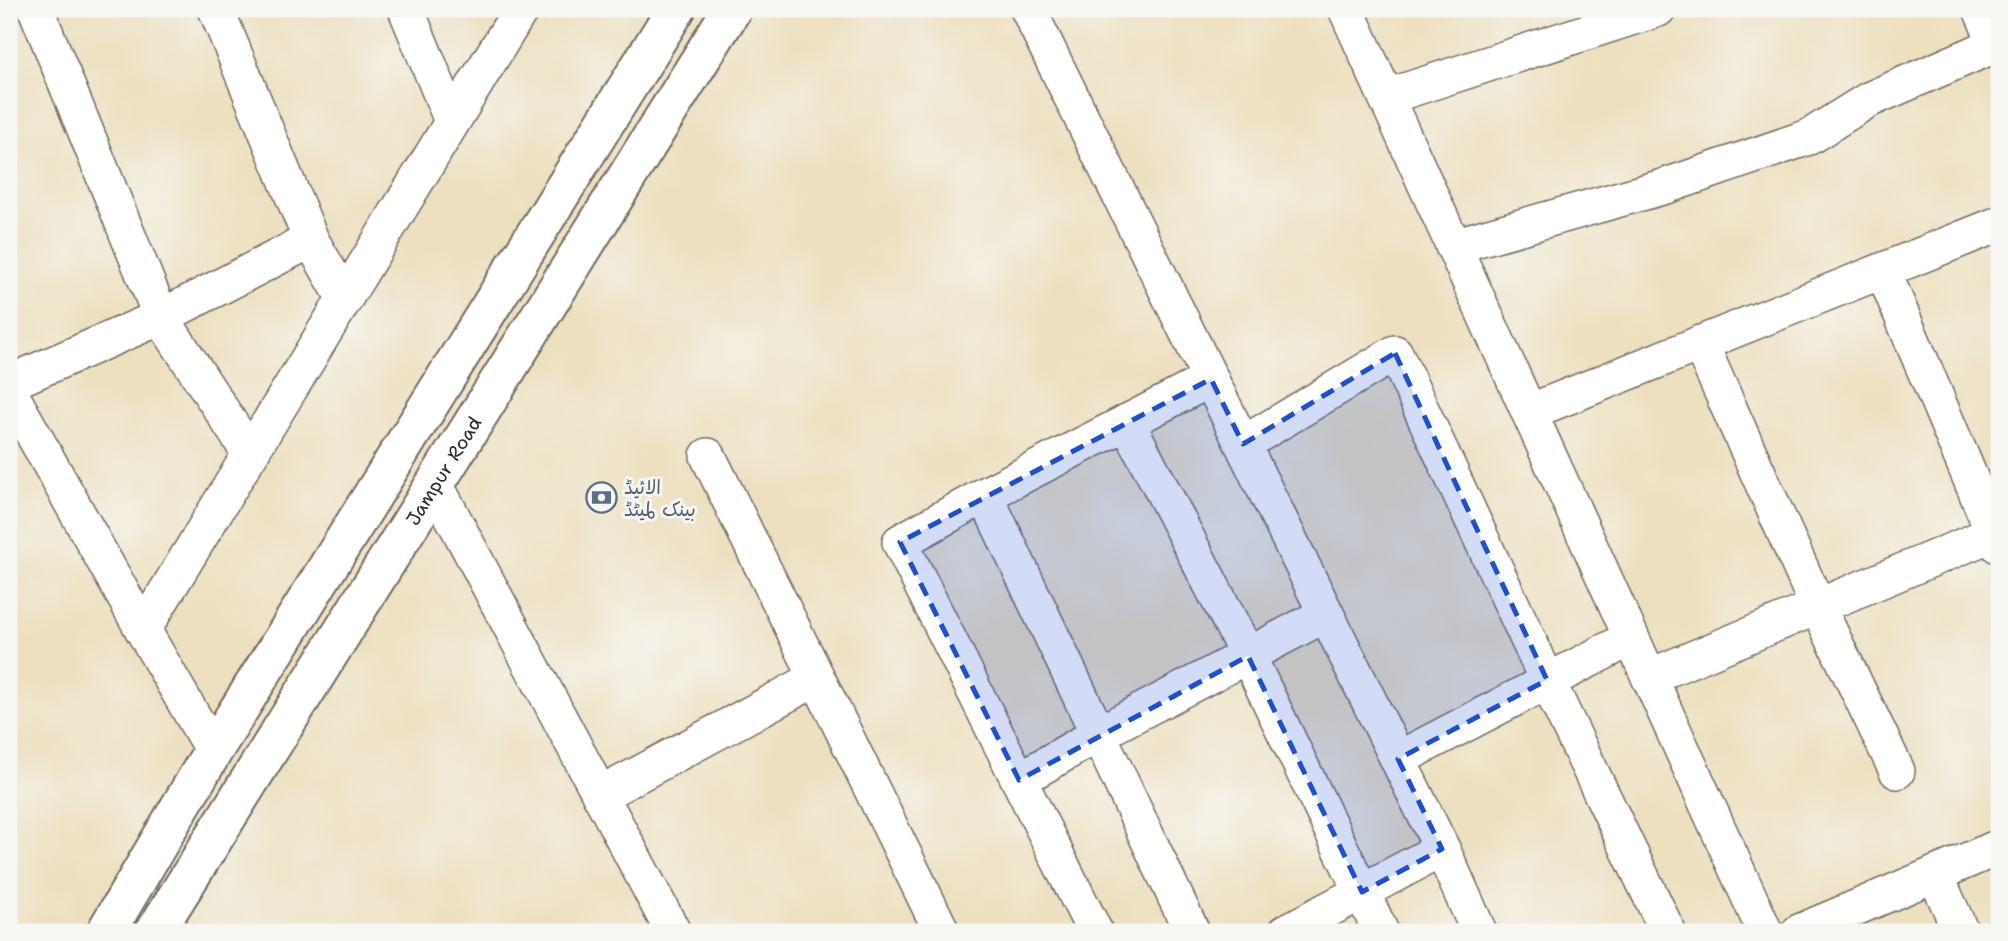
<svg xmlns="http://www.w3.org/2000/svg" width="2008" height="941" font-family="'Shantell Sans','Playpen Sans Arabic',sans-serif">
<rect width="100%" height="100%" fill="#f6f6f2"/>
<filter id="ink" filterUnits="userSpaceOnUse"><feTurbulence type="fractalNoise" baseFrequency=".0143" numOctaves="2"/><feDisplacementMap in="SourceGraphic" scale="14" xChannelSelector="R" yChannelSelector="G"/><feConvolveMatrix kernelMatrix="1 2 1 2 8 2 1 2 1" color-interpolation-filters="sRGB"/></filter>
<filter id="wash" filterUnits="userSpaceOnUse"><feTurbulence type="fractalNoise" baseFrequency=".00686" numOctaves="4" result="noise"/><feDisplacementMap in="SourceGraphic" scale="28" xChannelSelector="R" yChannelSelector="G"/><feGaussianBlur stdDeviation="1.57" result="paint"/><feColorMatrix in="noise" values="0 0 0 0 0 0 0 0 0 0 0 0 0 0 0 0 0 1.4 0 .05"/><feComposite in="paint" operator="in"/></filter>
<g filter="url(#wash)">
<rect width="100%" height="100%" fill="#ede0c0"/>
</g>
<g filter="url(#ink)">
<g fill="none" stroke-linecap="round" stroke-linejoin="round">
<defs>
<g id="minor">
<path d="M36 9 161 317 250 454"/>
<path d="M216 9 311 240 345 299"/>
<path d="M406 9 452 121"/>
<path d="M1028 9 1442 849 1479 932"/>
<path d="M1346 9 1765 932"/>
<path d="M1981 9 1999 51"/>
<path d="M1386 97 1658 9"/>
<path d="M1453 246 1666 186 1809 137 1868 100 1997 44"/>
<path d="M1883 271 1999 546"/>
<path d="M1700 343 1818 607 1897 771"/>
<path d="M9 383 161 317 311 240"/>
<path d="M9 391 143 630 213 751"/>
<path d="M1529 412 1999 224"/>
<path d="M1127 422 1248 656 1381 932"/>
<path d="M1243 444 1395 353 1547 680 1668 932"/>
<path d="M708 456 942 932"/>
<path d="M435 484 673 932"/>
<path d="M985 495 1192 932"/>
<path d="M143 630 521 9"/>
<path d="M1649 677 1999 531"/>
<path d="M1398 759 1631 638"/>
<path d="M1019 780 1098 734 1326 614"/>
<path d="M600 795 817 678"/>
<path d="M1935 874 1961 932"/>
<path d="M1095 932 900 542 985 495 1211 379"/>
<path d="M1286 932 1442 849"/>
<path d="M1799 932 1999 847"/>
</g>
<g id="secondary">
<path d="M106 932 213 751 676 9"/>
<path id="s1" d="M155 932 732 9"/>
</g>
</defs>
<use href="#minor" stroke="#6f6a5f" stroke-width="38"/>
<use href="#secondary" stroke="#6f6a5f" stroke-width="42"/>
<use href="#minor" stroke="#fff" stroke-width="35"/>
<use href="#secondary" stroke="#fff" stroke-width="38"/>
</g>
</g>
<path fill="#1d4ed8" fill-opacity="0.2" stroke="#1d4ed8" stroke-width="5" stroke-dasharray="14 9" stroke-linejoin="round" d="M1395 353 1547 680 1398 759 1442 849 1362 892 1248 656 1019 780 900 542 1211 379 1243 444Z"/>
<defs>
<symbol id="bank-ring" viewBox="-11 -11 22 22"><circle r="9.5" fill="#f6f6f2" stroke="#5c6f8a" stroke-width="1.5"/><path d="M-6-4H6V4H-6ZM0-2.3a2.3 2.3 0 1 0 0 4.6a2.3 2.3 0 1 0 0-4.6Z" fill="#5c6f8a"/></symbol>
</defs>
<g fill-rule="evenodd">
<use href="#bank-ring" x="584" y="480" width="35" height="35"/>
</g>
<g text-anchor="middle" stroke-width="6" stroke-linejoin="round" paint-order="stroke">
<g font-size="19" fill="#2b2b2b" stroke="#f6f6f2">
<text dy="7" stroke="none"><textPath href="#s1" startOffset="544">Jampur Road</textPath></text>
</g>
<g font-size="19" fill="#4e5e75" stroke="#f6f6f2" text-anchor="start">
<text x="624" y="494">الائیڈ<tspan x="624" dy="22">بینک لمیٹڈ</tspan></text>
</g>
</g>
<rect width="2008" height="941" fill="none" stroke="#f6f6f2" stroke-width="35"/>
</svg>
